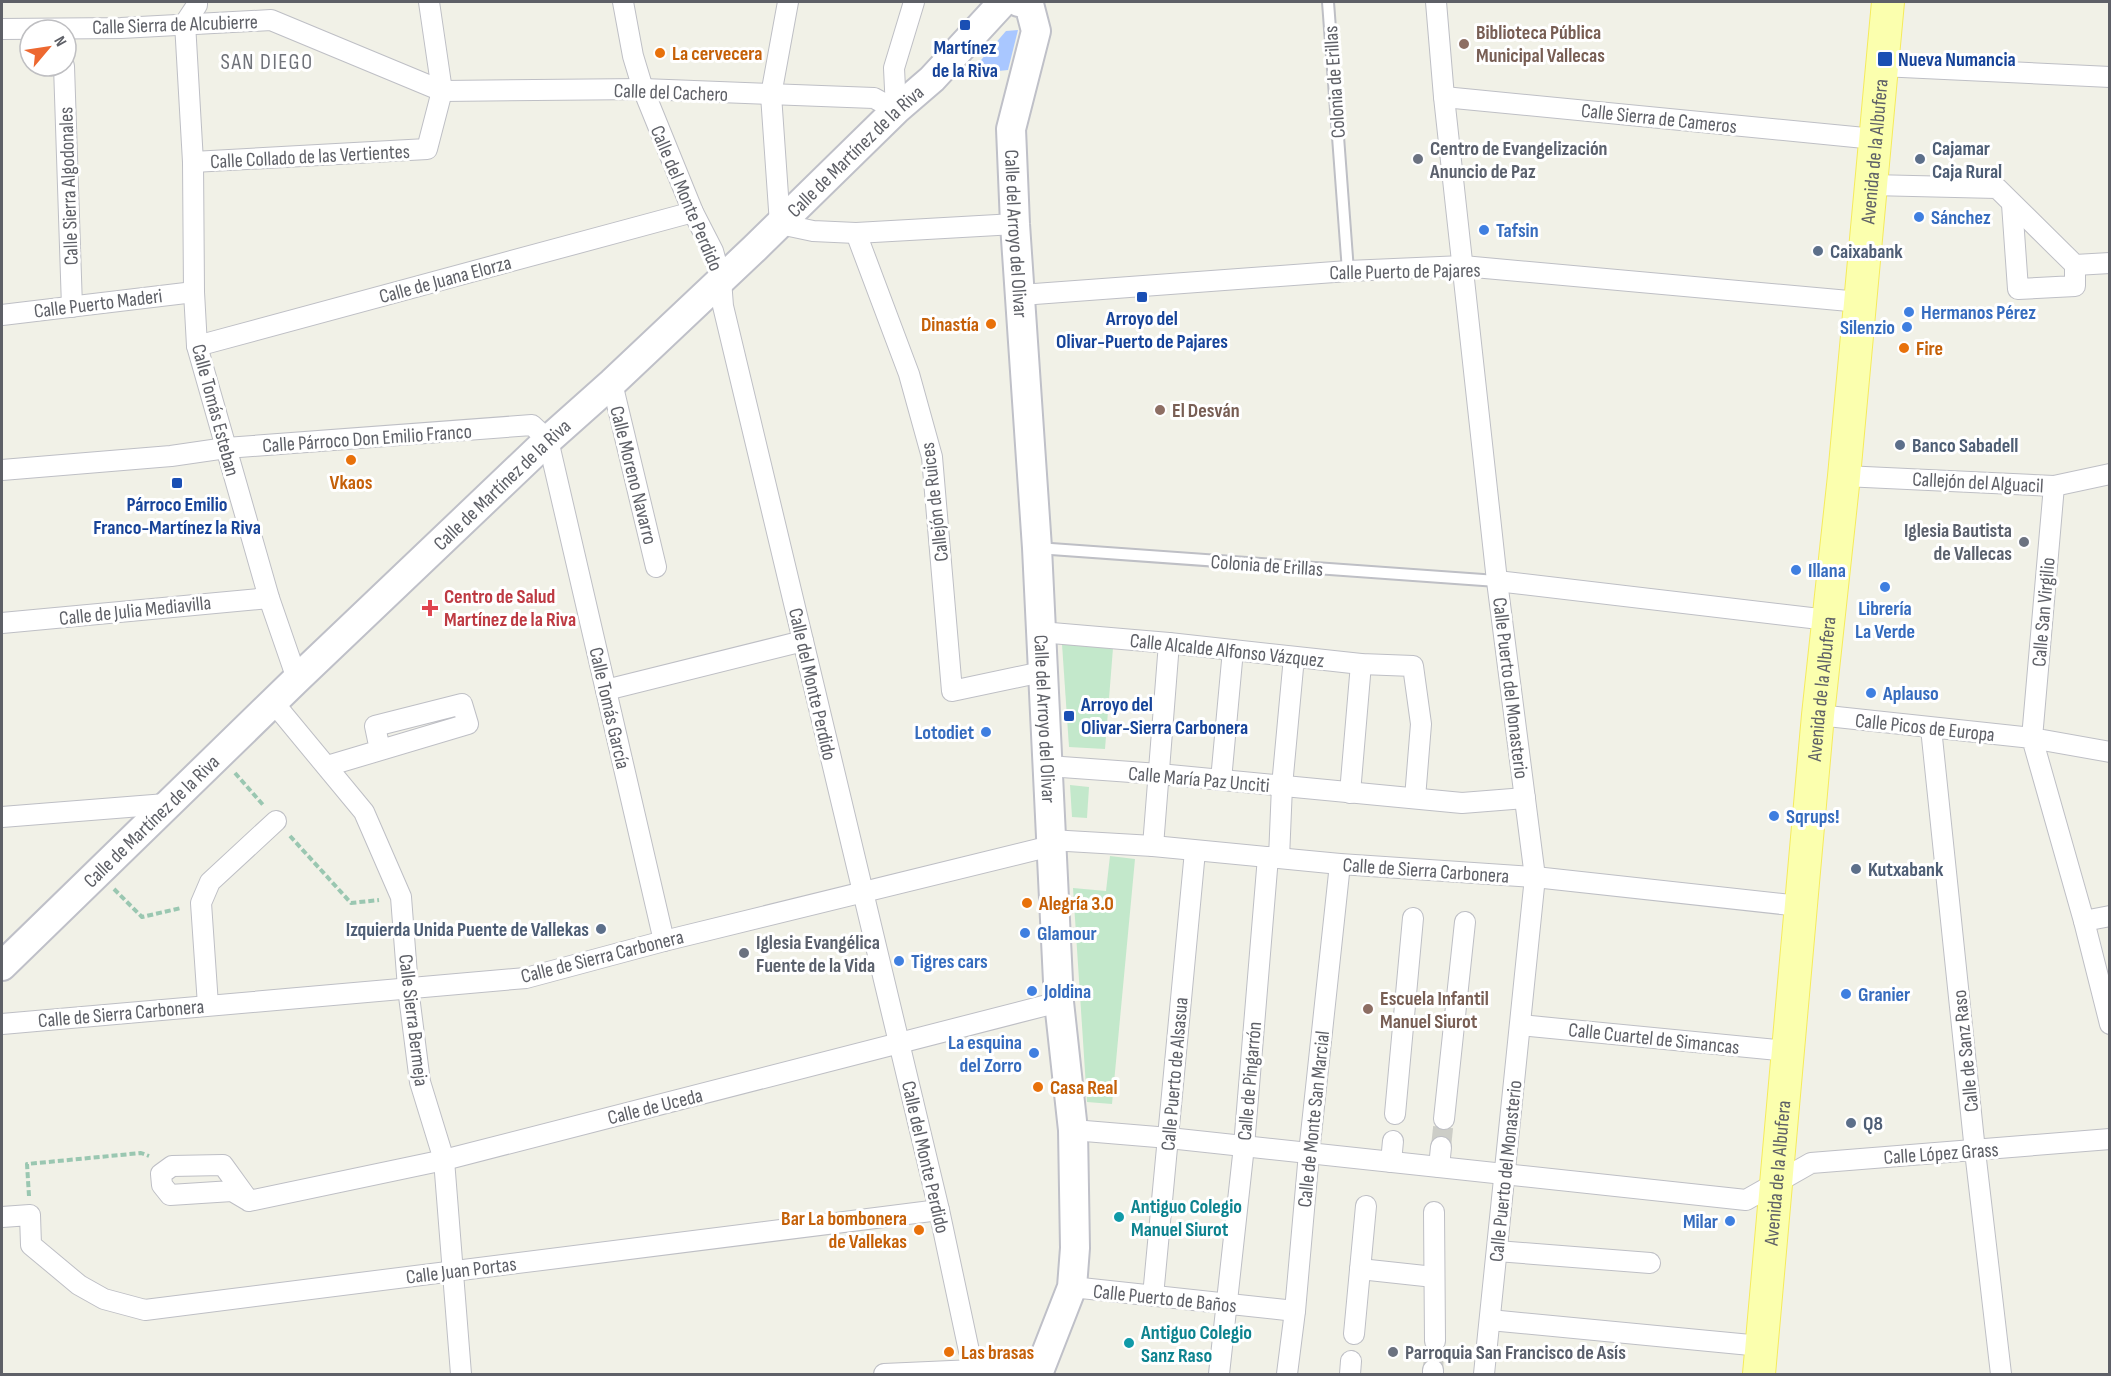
<svg xmlns="http://www.w3.org/2000/svg" width="2111" height="1376" font-family="'Sofia Sans Condensed',sans-serif">
<rect width="100%" height="100%" fill="#f1f1e7"/>
<g fill="#c3e8cb">
<path d="M1062 644 1113 648 1105 749 1069 747Z"/>
<path d="M1070 785 1089 787 1087 818 1072 817Z"/>
<path d="M1110 856 1135 859 1112 1104 1087 1102 1073 888 1106 891Z"/>
</g>
<path fill="#a9c7ff" d="M1018 30 1008 70 969 74 1006 31Z"/>
<g fill="none" stroke-linecap="round" stroke-linejoin="round">
<g stroke="#cccdc7" stroke-width="20" stroke-dasharray="20 10" stroke-linecap="butt">
<path d="M1441 1147 1444 1119"/>
<path d="M1433 1370 1435 1341"/>
</g>
<defs>
<g id="lane">
<path d="M1328 2 1348 271"/>
<path d="M1037 548 1497 581"/>
</g>
<g id="street">
<path d="M623 2 633 56 643 89 693 212 713 251 721 280 723 306 939 1210 969 1351 980 1374"/>
<path d="M788 2 771 95 780 224 813 231 856 233 1015 224"/>
<path d="M1436 2 1444 97 1497 581 1535 877 1484 1374"/>
<path d="M185 23 193 162 194 292 197 346 269 598 297 679"/>
<path d="M185 23 197 5V2"/>
<path d="M2 29 121 28 271 20 442 91 643 89 874 98 896 110"/>
<path d="M64 66 72 307"/>
<path d="M1881 66 2110 77"/>
<path d="M1444 97 1875 139"/>
<path d="M896 110 894 68 914 2"/>
<path d="M193 162 427 149 442 91 429 2"/>
<path d="M1871 185 1997 188 2075 265 2110 263"/>
<path d="M2012 204 2018 289 2075 286V265"/>
<path d="M856 233 909 374 932 457 952 691 1042 672"/>
<path d="M1021 295 1348 271 1463 266 1860 302"/>
<path d="M2 315 194 292"/>
<path d="M197 346 693 212"/>
<path d="M612 383 656 567"/>
<path d="M2 470 171 456 226 448 532 425 548 440 664 941"/>
<path d="M1844 476 2054 486 2110 474"/>
<path d="M2054 486 2032 738 2110 752"/>
<path d="M1497 581 1828 620"/>
<path d="M2 623 269 598"/>
<path d="M1040 632 1169 643 1361 664 1413 666 1421 724 1415 798"/>
<path d="M606 690 803 641"/>
<path d="M273 702 364 812 401 897 408 988 420 1082 444 1160 461 1374"/>
<path d="M1818 715 2032 738 2084 921 2110 1024"/>
<path d="M1931 728 1975 1151 2001 1374"/>
<path d="M327 766 468 724 462 704 375 726 380 750"/>
<path d="M1048 766 1159 774 1462 803 1525 798"/>
<path d="M1221 780 1233 650"/>
<path d="M1350 793 1361 664"/>
<path d="M2 817 166 804"/>
<path d="M1050 840 1153 846 1340 864 1535 877 1800 906"/>
<path d="M1153 846 1169 643"/>
<path d="M1279 858 1282 786 1294 657"/>
<path d="M2084 921 2110 916"/>
<path d="M208 1005 201 903 210 882 276 821"/>
<path d="M2 1024 526 978 664 941 1051 846"/>
<path d="M1520 1025 1788 1051"/>
<path d="M1395 1114 1413 918"/>
<path d="M1444 1119 1465 922"/>
<path d="M1073 1130 1169 1138 1746 1200 1811 1163 2110 1139"/>
<path d="M1391 1162 1393 1141"/>
<path d="M1439 1167 1441 1147"/>
<path d="M249 1201 232 1191 170 1195 162 1185 161 1174 172 1166 223 1165 249 1201 444 1160 1059 1002"/>
<path d="M1434 1212 1435 1341"/>
<path d="M2 1217 30 1215 31 1245 79 1285 104 1299 145 1310 939 1210"/>
<path d="M1497 1251 1650 1263"/>
<path d="M1360 1269 1434 1277"/>
<path d="M1072 1287 1295 1311"/>
<path d="M1153 1296 1195 851"/>
<path d="M1490 1320 1761 1346"/>
<path d="M1354 1334 1366 1206"/>
<path d="M884 1374 1041 1367"/>
<path d="M1219 1374 1244 1146 1268 857"/>
<path d="M1287 1374 1295 1311 1309 1153 1340 864"/>
<path d="M1350 1374 1351 1361"/>
<path d="M1433 1374V1370"/>
</g>
<g id="secondary">
<path id="s1" d="M1019 2 1029 4 1036 31 1011 129 1015 224 1037 548 1059 1002 1073 1130 1075 1248 1072 1287 1038 1374"/>
<path id="s2" d="M2 966 297 679 548 440 612 383 755 248 896 110 932 79 1003 2"/>
</g>
<g id="primary">
<path id="s3" d="M1759 1374 1818 715 1844 476 1888 2"/>
</g>
</defs>
<use href="#lane" stroke="#bebfc5" stroke-width="14"/>
<use href="#street" stroke="#bebfc5" stroke-width="22"/>
<use href="#secondary" stroke="#bfc0c8" stroke-width="32"/>
<use href="#primary" stroke="#f5eb5c" stroke-width="34"/>
<g stroke="#9ac7b1" stroke-width="4" stroke-dasharray="6 3" stroke-linecap="butt">
<path d="M235 773 264 806"/>
<path d="M290 836 351 903 379 900"/>
<path d="M114 889 142 917 181 908"/>
<path d="M29 1196 27 1164 141 1153 149 1156"/>
</g>
<use href="#lane" stroke="#fff" stroke-width="10"/>
<use href="#street" stroke="#fff" stroke-width="20"/>
<use href="#secondary" stroke="#fff" stroke-width="28"/>
<use href="#primary" stroke="#fbffae" stroke-width="32"/>
</g>
<g fill="#1a4fb4" stroke="#fff" stroke-width="2">
<rect x="959" y="19" width="12" height="12" rx="3"/>
<rect x="1877" y="51" width="16" height="16" rx="3"/>
<rect x="1136" y="291" width="12" height="12" rx="3"/>
<rect x="171" y="477" width="12" height="12" rx="3"/>
<rect x="1063" y="710" width="12" height="12" rx="3"/>
</g>
<g fill="#8d6e63" stroke="#fff" stroke-width="2">
<circle cx="1464" cy="44" r="6"/>
<circle cx="1160" cy="410" r="6"/>
<circle cx="1368" cy="1009" r="6"/>
</g>
<g fill="#e8710a" stroke="#fff" stroke-width="2">
<circle cx="660" cy="53" r="6"/>
<circle cx="991" cy="324" r="6"/>
<circle cx="1904" cy="348" r="6"/>
<circle cx="351" cy="460" r="6"/>
<circle cx="1027" cy="903" r="6"/>
<circle cx="1038" cy="1087" r="6"/>
<circle cx="919" cy="1230" r="6"/>
<circle cx="949" cy="1352" r="6"/>
</g>
<g fill="#6b7280" stroke="#fff" stroke-width="2">
<circle cx="1418" cy="159" r="6"/>
<circle cx="2024" cy="542" r="6"/>
<circle cx="744" cy="953" r="6"/>
<circle cx="1393" cy="1352" r="6"/>
</g>
<g fill="#5c6f8a" stroke="#fff" stroke-width="2">
<circle cx="1920" cy="159" r="6"/>
<circle cx="1818" cy="251" r="6"/>
<circle cx="1900" cy="445" r="6"/>
<circle cx="1856" cy="869" r="6"/>
<circle cx="601" cy="929" r="6"/>
<circle cx="1851" cy="1123" r="6"/>
</g>
<g fill="#3f7fe0" stroke="#fff" stroke-width="2">
<circle cx="1919" cy="217" r="6"/>
<circle cx="1484" cy="230" r="6"/>
<circle cx="1909" cy="312" r="6"/>
<circle cx="1907" cy="327" r="6"/>
<circle cx="1796" cy="570" r="6"/>
<circle cx="1885" cy="587" r="6"/>
<circle cx="1871" cy="693" r="6"/>
<circle cx="986" cy="732" r="6"/>
<circle cx="1774" cy="816" r="6"/>
<circle cx="1025" cy="933" r="6"/>
<circle cx="899" cy="961" r="6"/>
<circle cx="1032" cy="991" r="6"/>
<circle cx="1846" cy="994" r="6"/>
<circle cx="1034" cy="1053" r="6"/>
<circle cx="1730" cy="1221" r="6"/>
</g>
<path fill="#e0444e" stroke="#fff" stroke-width="2" d="M427 599h6v6h6v6h-6v6h-6v-6h-6v-6h6z"/>
<g fill="#0f9aa8" stroke="#fff" stroke-width="2">
<circle cx="1119" cy="1217" r="6"/>
<circle cx="1129" cy="1343" r="6"/>
</g>
<g text-anchor="middle" stroke-width="6" stroke-linejoin="round" paint-order="stroke">
<g font-size="20" fill="#5e6067" stroke="#fff">
<text transform="translate(175 24) rotate(-2)" y="7">Calle Sierra de Alcubierre</text>
<text transform="translate(1334 82) rotate(-94)" y="7">Colonia de Erillas</text>
<text transform="translate(671 92) rotate(2)" y="7">Calle del Cachero</text>
<text transform="translate(1659 118) rotate(6)" y="7">Calle Sierra de Cameros</text>
<text dy="7" stroke="none"><textPath href="#s3" startOffset="1228">Avenida de la Albufera</textPath></text>
<text dy="7" stroke="none"><textPath href="#s2" startOffset="1180">Calle de Martínez de la Riva</textPath></text>
<text transform="translate(310 156) rotate(-3)" y="7">Calle Collado de las Vertientes</text>
<text transform="translate(68 186) rotate(-92)" y="7">Calle Sierra Algodonales</text>
<text transform="translate(687 198) rotate(67)" y="7">Calle del Monte Perdido</text>
<text dy="7" stroke="none"><textPath href="#s1" startOffset="244">Calle del Arroyo del Olivar</textPath></text>
<text transform="translate(1405 271) rotate(-1)" y="7">Calle Puerto de Pajares</text>
<text transform="translate(445 279) rotate(-15)" y="7">Calle de Juana Elorza</text>
<text transform="translate(98 303) rotate(-7)" y="7">Calle Puerto Maderi</text>
<text transform="translate(216 410) rotate(75)" y="7">Calle Tomás Esteban</text>
<text transform="translate(367 438) rotate(-4)" y="7">Calle Párroco Don Emilio Franco</text>
<text transform="translate(634 475) rotate(76)" y="7">Calle Moreno Navarro</text>
<text transform="translate(1978 482) rotate(3)" y="7">Callejón del Alguacil</text>
<text dy="7" stroke="none"><textPath href="#s2" startOffset="694">Calle de Martínez de la Riva</textPath></text>
<text transform="translate(934 502) rotate(-97)" y="7">Callejón de Ruices</text>
<text transform="translate(1267 565) rotate(4)" y="7">Colonia de Erillas</text>
<text transform="translate(135 610) rotate(-6)" y="7">Calle de Julia Mediavilla</text>
<text transform="translate(2043 612) rotate(-85)" y="7">Calle San Virgilio</text>
<text transform="translate(1227 650) rotate(6)" y="7">Calle Alcalde Alfonso Vázquez</text>
<text transform="translate(813 684) rotate(77)" y="7">Calle del Monte Perdido</text>
<text transform="translate(1511 688) rotate(83)" y="7">Calle Puerto del Monasterio</text>
<text dy="7" stroke="none"><textPath href="#s3" startOffset="688">Avenida de la Albufera</textPath></text>
<text transform="translate(610 708) rotate(77)" y="7">Calle Tomás García</text>
<text dy="7" stroke="none"><textPath href="#s1" startOffset="730">Calle del Arroyo del Olivar</textPath></text>
<text transform="translate(1925 727) rotate(6)" y="7">Calle Picos de Europa</text>
<text transform="translate(1199 779) rotate(5)" y="7">Calle María Paz Unciti</text>
<text dy="7" stroke="none"><textPath href="#s2" startOffset="208">Calle de Martínez de la Riva</textPath></text>
<text transform="translate(1426 870) rotate(4)" y="7">Calle de Sierra Carbonera</text>
<text transform="translate(602 956) rotate(-14)" y="7">Calle de Sierra Carbonera</text>
<text transform="translate(121 1013) rotate(-5)" y="7">Calle de Sierra Carbonera</text>
<text transform="translate(414 1020) rotate(83)" y="7">Calle Sierra Bermeja</text>
<text transform="translate(1654 1038) rotate(6)" y="7">Calle Cuartel de Simancas</text>
<text transform="translate(1965 1051) rotate(-96)" y="7">Calle de Sanz Raso</text>
<text transform="translate(1174 1074) rotate(-85)" y="7">Calle Puerto de Alsasua</text>
<text transform="translate(1249 1081) rotate(-85)" y="7">Calle de Pingarrón</text>
<text transform="translate(655 1106) rotate(-14)" y="7">Calle de Uceda</text>
<text transform="translate(1313 1119) rotate(-84)" y="7">Calle de Monte San Marcial</text>
<text transform="translate(1941 1153) rotate(-4)" y="7">Calle López Grass</text>
<text transform="translate(926 1157) rotate(77)" y="7">Calle del Monte Perdido</text>
<text transform="translate(1505 1171) rotate(-84)" y="7">Calle Puerto del Monasterio</text>
<text dy="7" stroke="none"><textPath href="#s3" startOffset="202">Avenida de la Albufera</textPath></text>
<text transform="translate(461 1270) rotate(-7)" y="7">Calle Juan Portas</text>
<text transform="translate(1165 1298) rotate(6)" y="7">Calle Puerto de Baños</text>
</g>
<g font-size="20" font-weight="bold" fill="#785e54" stroke="#fff" text-anchor="start">
<text x="1476" y="39">Biblioteca Pública<tspan x="1476" dy="23">Municipal Vallecas</tspan></text>
<text x="1172" y="417">El Desván</text>
<text x="1380" y="1005">Escuela Infantil<tspan x="1380" dy="23">Manuel Siurot</tspan></text>
</g>
<g font-size="20" font-weight="bold" fill="#164399" stroke="#fff">
<text x="965" y="54">Martínez<tspan x="965" dy="23">de la Riva</tspan></text>
<text x="1898" y="66" text-anchor="start">Nueva Numancia</text>
<text x="1142" y="325">Arroyo del<tspan x="1142" dy="23">Olivar-Puerto de Pajares</tspan></text>
<text x="177" y="511">Párroco Emilio<tspan x="177" dy="23">Franco-Martínez la Riva</tspan></text>
<text x="1081" y="711" text-anchor="start">Arroyo del<tspan x="1081" dy="23">Olivar-Sierra Carbonera</tspan></text>
</g>
<g font-size="20" font-weight="bold" fill="#c56008" stroke="#fff" text-anchor="start">
<text x="672" y="60">La cervecera</text>
<text x="979" y="331" text-anchor="end">Dinastía</text>
<text x="1916" y="355">Fire</text>
<text x="351" y="489" text-anchor="middle">Vkaos</text>
<text x="1039" y="910">Alegría 3.0</text>
<text x="1050" y="1094">Casa Real</text>
<text x="907" y="1225" text-anchor="end">Bar La bombonera<tspan x="907" dy="23">de Vallekas</tspan></text>
<text x="961" y="1359">Las brasas</text>
</g>
<g font-size="20" font-weight="bold" fill="#5b616d" stroke="#fff" text-anchor="start">
<text x="1430" y="155">Centro de Evangelización<tspan x="1430" dy="23">Anuncio de Paz</tspan></text>
<text x="2012" y="537" text-anchor="end">Iglesia Bautista<tspan x="2012" dy="23">de Vallecas</tspan></text>
<text x="756" y="949">Iglesia Evangélica<tspan x="756" dy="23">Fuente de la Vida</tspan></text>
<text x="1405" y="1359">Parroquia San Francisco de Asís</text>
</g>
<g font-size="20" font-weight="bold" fill="#4e5e75" stroke="#fff" text-anchor="start">
<text x="1932" y="155">Cajamar<tspan x="1932" dy="23">Caja Rural</tspan></text>
<text x="1830" y="258">Caixabank</text>
<text x="1912" y="452">Banco Sabadell</text>
<text x="1868" y="876">Kutxabank</text>
<text x="589" y="936" text-anchor="end">Izquierda Unida Puente de Vallekas</text>
<text x="1863" y="1130">Q8</text>
</g>
<g font-size="20" font-weight="bold" fill="#366cbe" stroke="#fff" text-anchor="start">
<text x="1931" y="224">Sánchez</text>
<text x="1496" y="237">Tafsin</text>
<text x="1921" y="319">Hermanos Pérez</text>
<text x="1895" y="334" text-anchor="end">Silenzio</text>
<text x="1808" y="577">Illana</text>
<text x="1885" y="615" text-anchor="middle">Librería<tspan x="1885" dy="23">La Verde</tspan></text>
<text x="1883" y="700">Aplauso</text>
<text x="974" y="739" text-anchor="end">Lotodiet</text>
<text x="1786" y="823">Sqrups!</text>
<text x="1037" y="940">Glamour</text>
<text x="911" y="968">Tigres cars</text>
<text x="1044" y="998">Joldina</text>
<text x="1858" y="1001">Granier</text>
<text x="1022" y="1049" text-anchor="end">La esquina<tspan x="1022" dy="23">del Zorro</tspan></text>
<text x="1718" y="1228" text-anchor="end">Milar</text>
</g>
<g font-size="20" font-weight="bold" fill="#be3a42" stroke="#fff" text-anchor="start">
<text x="444" y="603">Centro de Salud<tspan x="444" dy="23">Martínez de la Riva</tspan></text>
</g>
<g font-size="20" font-weight="bold" fill="#0d838f" stroke="#fff" text-anchor="start">
<text x="1131" y="1213">Antiguo Colegio<tspan x="1131" dy="23">Manuel Siurot</tspan></text>
<text x="1141" y="1339">Antiguo Colegio<tspan x="1141" dy="23">Sanz Raso</tspan></text>
</g>
<g font-size="22" letter-spacing="1.5" fill="#6f7279" stroke="#fff">
<text x="267" y="69">SAN DIEGO</text>
</g>
</g>
<rect width="2111" height="1376" fill="none" stroke="#5e6067" stroke-width="6"/>
<g transform="translate(48 48) rotate(61)"><circle r="28" fill="#ffffff" stroke="#bfbfc2" stroke-width="1.5"/>
<path d="M0-4.5L10 22L0 15L-10 22Z" fill="#ed6830"/>
<text y="-9" font-size="16" font-weight="bold" text-anchor="middle" fill="#5e6067">N</text>
</g>
</svg>
